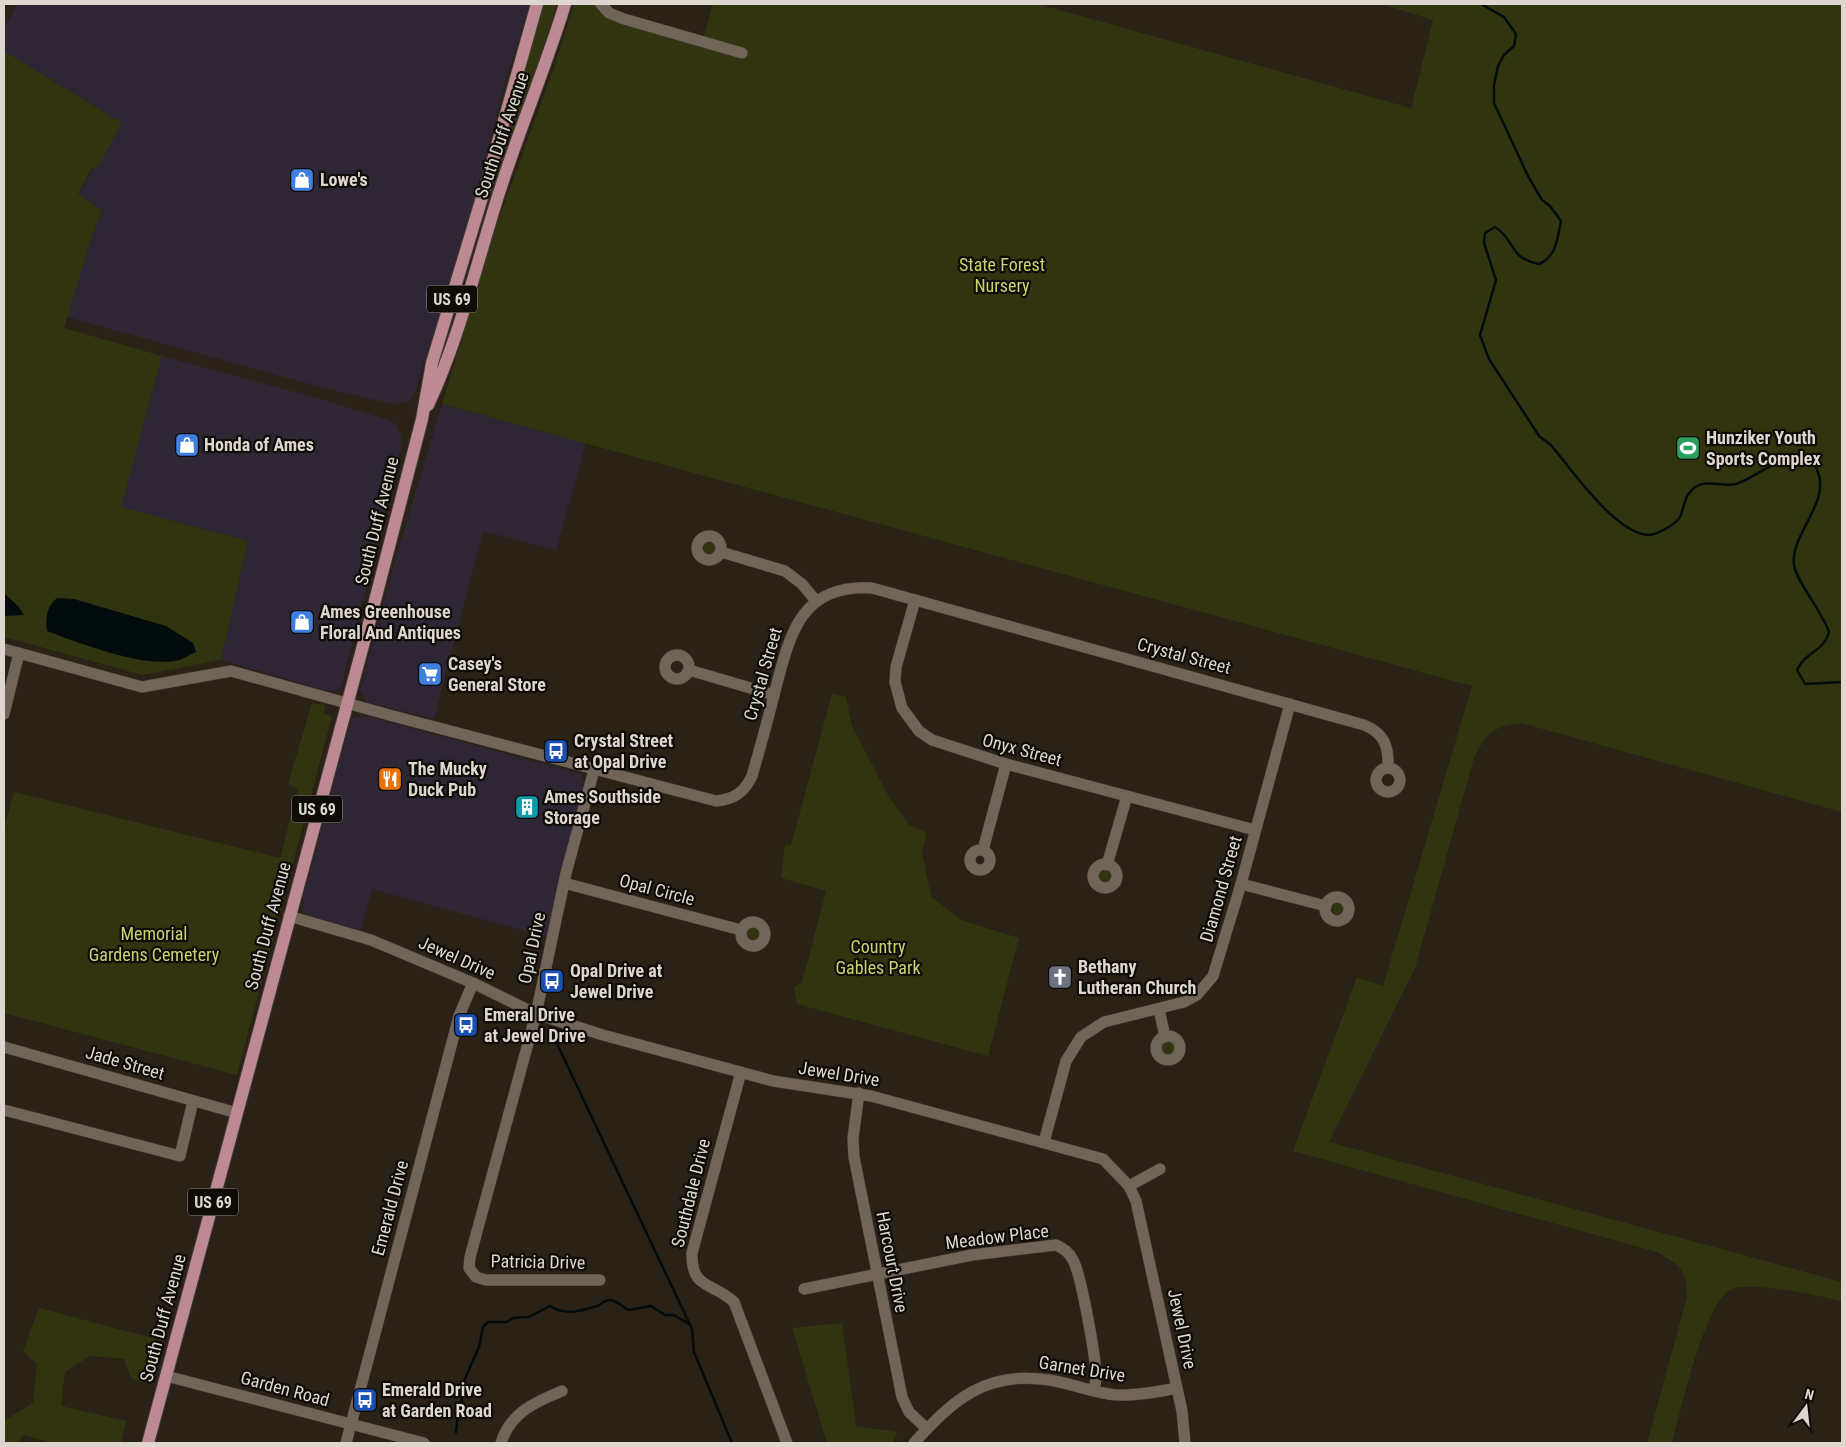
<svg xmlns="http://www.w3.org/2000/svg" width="1846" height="1447" font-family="'Roboto Condensed',sans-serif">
<rect width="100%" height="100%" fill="#2a2117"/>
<g fill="#2e2635">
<path d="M18 4H530L507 75 469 220 415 392 410 401 393 404 324 388 67 317 91 239 102 211 78 195 93 168 95 169 122 123 4 51V27Z"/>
<path d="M162 356 317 398 391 421 397 426 401 435V448L342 683 338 690 328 691 221 660 248 541 120 507Z"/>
<path d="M442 404 586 443 556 550 483 531 434 719 367 702 360 690 394 564Z"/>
<path d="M366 716 581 774 584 783 559 876 547 937 372 889 360 931 308 915 302 911 303 898 350 722 353 718Z"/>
</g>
<g fill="#31350f">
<path d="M543 4H557L519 123 493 194 489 193Z"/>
<path d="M574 4H597L701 46 713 4H1038L1411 108 1433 20 1382 4H1842V812L1521 723C1492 727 1487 733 1474 758L1415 968 1329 1142 1842 1282V1301C1821 1296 1751 1281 1732 1289 1704 1301 1681 1412 1672 1443H1647L1687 1297C1687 1269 1680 1266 1657 1252L1293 1151 1357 977 1383 986 1472 686 442 404 496 227 554 67Z"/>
<path d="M4 51 122 123 96 170 92 168 78 194 102 211 91 239 64 328 162 356 121 507 248 541 221 660 143 675 4 637Z"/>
<circle cx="709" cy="549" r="7"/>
<path d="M832 694 846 697 852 726 888 795 909 825 927 833 922 851 931 896 961 920 1019 938 988 1056 797 1004 794 987 802 983 826 891 781 878 785 845H791Z"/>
<path d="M312 703 325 705 324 714 332 716 237 1075 4 1013V829L14 792 280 858 298 789 288 784Z"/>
<circle cx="1104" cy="877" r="7"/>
<circle cx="1339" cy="909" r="7"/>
<circle cx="753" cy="933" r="7"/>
<circle cx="1168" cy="1048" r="7"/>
<path d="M39 1308 156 1339 143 1383 131 1378 124 1359 90 1356 65 1372 61 1406 126 1421 121 1443H53L24 1435 17 1443H4V1421L33 1403 37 1364 23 1351Z"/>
<path d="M842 1323 856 1426 897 1432 893 1443H827L792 1328Z"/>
</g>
<g fill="#020c0d">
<path d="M4 593 19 607 24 615 4 616Z"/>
<path d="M57 598 74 599 166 626 193 643 196 652C190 654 184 659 179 660 145 669 79 643 47 631 45 618 47 606 57 598Z"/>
</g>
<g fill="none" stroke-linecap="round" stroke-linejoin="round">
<g stroke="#020c0d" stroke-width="2.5">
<path d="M1481 4 1504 17 1516 34 1514 46 1504 55 1498 66 1494 85V103L1528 176 1542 200 1550 206 1561 221C1557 239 1557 256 1539 264 1508 258 1516 240 1495 227L1485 233 1484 243 1496 280 1480 335 1489 359 1539 436 1551 445C1572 470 1615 533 1648 535 1657 535 1676 524 1680 517 1684 509 1684 498 1690 492 1704 476 1719 488 1736 484 1756 479 1804 434 1818 472 1830 503 1790 535 1794 565 1796 581 1823 613 1829 632 1824 652 1805 652 1797 670L1805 684 1842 682"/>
<path d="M551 1031 692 1329 694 1352 732 1443"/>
<path d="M456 1432 458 1415 463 1406 460 1390 479 1347 483 1327 488 1322H507L513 1318 529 1317 550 1306C565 1316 581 1311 597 1306 602 1304 605 1299 611 1300 617 1301 623 1307 628 1310L651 1306 665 1315H674L689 1324"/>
</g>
<defs>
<g id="minor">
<path d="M601 4 609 13 624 19 742 53"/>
<circle cx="709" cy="548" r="12"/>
<path d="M721 552 785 571 802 584 816 601"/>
<path d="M915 600 896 667 895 682 902 708 919 731 932 740 1006 764 1255 830"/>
<path d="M4 649 142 687 231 671 393 716 716 801C734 799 744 793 752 776 760 748 768 720 775 691 790 634 800 584 872 588L1364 725C1384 733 1389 746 1388 768"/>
<circle cx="677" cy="667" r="12"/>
<path d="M689 670 774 695"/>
<path d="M4 714 19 653"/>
<circle cx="1388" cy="780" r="12"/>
<path d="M594 770 566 873 536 1014 470 1257 469 1268 476 1277 486 1280H600"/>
<circle cx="980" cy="860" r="10"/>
<path d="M983 850 1006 764"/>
<circle cx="1105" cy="876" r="12"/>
<path d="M1107 865 1127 796"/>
<path d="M564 883 741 930"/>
<path d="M1241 884 1326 906"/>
<circle cx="1337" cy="909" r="12"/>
<path d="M289 916 371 940 473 983 536 1014 603 1035 773 1081 871 1096 1103 1159 1129 1186 1136 1201 1182 1411 1185 1443"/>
<circle cx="753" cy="934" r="12"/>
<path d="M1159 1009 1165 1037"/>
<circle cx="1168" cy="1048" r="12"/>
<path d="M4 1047 237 1113"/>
<path d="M741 1072 692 1253C691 1290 713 1282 734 1302L787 1443"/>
<path d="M859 1093 853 1138 854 1157 902 1397 909 1412 927 1429"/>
<path d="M4 1110 180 1156 193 1101"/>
<path d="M1044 1142 1066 1061 1081 1037 1104 1022 1184 1002 1197 995 1213 976 1241 884 1290 704"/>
<path d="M1129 1186 1160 1169"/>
<path d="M804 1289 972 1255 1056 1245C1064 1249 1069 1252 1073 1260 1081 1274 1097 1362 1096 1379 1096 1383 1094 1387 1093 1390"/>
<path d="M166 1376 424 1443"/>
<path d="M346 1443 459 1016 473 983"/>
<path d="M501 1443C510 1413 535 1402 562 1391"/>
<path d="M914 1443C953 1400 986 1370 1049 1380 1071 1383 1093 1393 1116 1395 1136 1396 1157 1392 1177 1388"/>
</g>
<g id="major">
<path d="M428 405C460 337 477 261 500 190 520 127 546 67 565 4"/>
<path d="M148 1443 371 616 422 419 432 363 487 181 537 4"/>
</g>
</defs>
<use href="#minor" stroke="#433b34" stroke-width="12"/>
<use href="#major" stroke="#433b34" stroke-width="14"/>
<use href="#minor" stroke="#71655a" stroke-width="11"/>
<use href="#major" stroke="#bd8a93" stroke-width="12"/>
</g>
<defs>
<symbol id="shop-square" viewBox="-11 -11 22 22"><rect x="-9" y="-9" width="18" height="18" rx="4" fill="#3f7fe0" stroke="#0f0b07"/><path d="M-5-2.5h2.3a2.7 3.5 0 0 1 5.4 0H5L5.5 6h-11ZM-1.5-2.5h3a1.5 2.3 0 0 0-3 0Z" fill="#fff"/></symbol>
<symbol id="stadium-square" viewBox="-11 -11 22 22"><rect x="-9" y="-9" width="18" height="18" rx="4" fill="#2e9e5b" stroke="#0f0b07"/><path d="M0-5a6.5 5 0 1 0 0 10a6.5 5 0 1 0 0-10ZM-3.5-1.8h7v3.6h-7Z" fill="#fff"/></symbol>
<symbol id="supermarket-square" viewBox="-11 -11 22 22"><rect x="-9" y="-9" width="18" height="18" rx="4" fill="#3f7fe0" stroke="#0f0b07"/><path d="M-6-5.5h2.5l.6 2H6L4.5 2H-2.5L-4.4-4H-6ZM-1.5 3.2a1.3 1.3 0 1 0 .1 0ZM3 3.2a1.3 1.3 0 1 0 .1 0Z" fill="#fff"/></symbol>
<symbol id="bus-square" viewBox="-11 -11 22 22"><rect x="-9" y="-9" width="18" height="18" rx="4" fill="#1a4fb4" stroke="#0f0b07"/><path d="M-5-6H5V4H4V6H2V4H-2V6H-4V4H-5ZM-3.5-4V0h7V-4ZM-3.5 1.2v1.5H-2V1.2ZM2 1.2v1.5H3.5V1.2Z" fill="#fff"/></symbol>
<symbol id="restaurant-square" viewBox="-11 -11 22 22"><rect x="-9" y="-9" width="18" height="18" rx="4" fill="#e8710a" stroke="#0f0b07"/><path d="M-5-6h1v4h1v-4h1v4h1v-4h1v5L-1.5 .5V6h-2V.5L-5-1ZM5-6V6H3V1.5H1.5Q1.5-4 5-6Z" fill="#fff"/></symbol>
<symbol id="building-square" viewBox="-11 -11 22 22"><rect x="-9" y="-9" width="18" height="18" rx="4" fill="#0f9aa8" stroke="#0f0b07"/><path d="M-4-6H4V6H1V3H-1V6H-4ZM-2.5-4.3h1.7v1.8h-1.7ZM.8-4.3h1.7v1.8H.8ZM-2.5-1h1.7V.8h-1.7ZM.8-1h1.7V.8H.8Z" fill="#fff"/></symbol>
<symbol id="church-square" viewBox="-11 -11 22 22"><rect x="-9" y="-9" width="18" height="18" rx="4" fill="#6b7280" stroke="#0f0b07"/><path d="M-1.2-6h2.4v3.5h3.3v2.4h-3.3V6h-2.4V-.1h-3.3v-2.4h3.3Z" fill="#fff"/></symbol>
</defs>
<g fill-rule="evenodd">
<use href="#shop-square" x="288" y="166" width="28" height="28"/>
<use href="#shop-square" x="173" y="431" width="28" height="28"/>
<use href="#stadium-square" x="1674" y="434" width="28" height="28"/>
<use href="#shop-square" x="288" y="608" width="28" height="28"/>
<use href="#supermarket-square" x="416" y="660" width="28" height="28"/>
<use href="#bus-square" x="542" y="737" width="28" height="28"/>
<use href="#restaurant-square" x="376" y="765" width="28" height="28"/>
<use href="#building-square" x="513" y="793" width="28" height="28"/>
<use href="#church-square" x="1046" y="963" width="28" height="28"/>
<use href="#bus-square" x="538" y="967" width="28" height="28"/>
<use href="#bus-square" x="452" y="1011" width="28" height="28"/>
<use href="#bus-square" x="351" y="1386" width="28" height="28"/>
</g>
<g text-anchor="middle" stroke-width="4.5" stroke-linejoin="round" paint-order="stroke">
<g fill="#0f0b07" stroke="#9f9a94" stroke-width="1">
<rect x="427" y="285.5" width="50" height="27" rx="4"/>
<rect x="292" y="795.5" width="50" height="27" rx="4"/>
<rect x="188" y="1188.5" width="50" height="27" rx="4"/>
</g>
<g font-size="16" font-weight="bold" fill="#ddd7d0">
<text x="452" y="305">US 69</text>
<text x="317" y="815">US 69</text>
<text x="213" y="1208">US 69</text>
</g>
<g font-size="18" fill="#ddd7d0" stroke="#0f0b07">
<text transform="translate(502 135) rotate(-71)" y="6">South Duff Avenue</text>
<text transform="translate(377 521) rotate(-76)" y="6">South Duff Avenue</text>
<text transform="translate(1184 656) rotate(15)" y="6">Crystal Street</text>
<text transform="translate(763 674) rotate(-74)" y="6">Crystal Street</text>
<text transform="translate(1022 750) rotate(15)" y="6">Onyx Street</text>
<text transform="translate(1221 889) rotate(-74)" y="6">Diamond Street</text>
<text transform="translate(657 890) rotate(15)" y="6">Opal Circle</text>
<text transform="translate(268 926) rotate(-75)" y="6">South Duff Avenue</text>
<text transform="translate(532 948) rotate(-78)" y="6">Opal Drive</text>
<text transform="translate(457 958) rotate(24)" y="6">Jewel Drive</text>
<text transform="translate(125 1063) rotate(16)" y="6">Jade Street</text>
<text transform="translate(839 1074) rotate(9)" y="6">Jewel Drive</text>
<text transform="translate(691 1193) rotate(-76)" y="6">Southdale Drive</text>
<text transform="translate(390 1208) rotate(-75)" y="6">Emerald Drive</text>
<text transform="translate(997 1237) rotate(-7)" y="6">Meadow Place</text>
<text transform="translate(538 1262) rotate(1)" y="6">Patricia Drive</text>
<text transform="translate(892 1262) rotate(79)" y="6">Harcourt Drive</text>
<text transform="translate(163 1318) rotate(-75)" y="6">South Duff Avenue</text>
<text transform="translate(1182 1329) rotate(78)" y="6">Jewel Drive</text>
<text transform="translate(1082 1369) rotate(9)" y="6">Garnet Drive</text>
<text transform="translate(285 1389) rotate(15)" y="6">Garden Road</text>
</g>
<g font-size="18" font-weight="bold" fill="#ddd7d0" stroke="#0f0b07" text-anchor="start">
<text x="320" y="186">Lowe's</text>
<text x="1706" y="444">Hunziker Youth<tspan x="1706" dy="21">Sports Complex</tspan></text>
<text x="204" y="451">Honda of Ames</text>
<text x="320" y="618">Ames Greenhouse<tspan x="320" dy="21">Floral And Antiques</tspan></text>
<text x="448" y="670">Casey's<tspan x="448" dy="21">General Store</tspan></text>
<text x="574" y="747">Crystal Street<tspan x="574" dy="21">at Opal Drive</tspan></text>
<text x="408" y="775">The Mucky<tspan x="408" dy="21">Duck Pub</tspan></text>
<text x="544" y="803">Ames Southside<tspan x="544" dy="21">Storage</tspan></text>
<text x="1078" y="973">Bethany<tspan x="1078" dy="21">Lutheran Church</tspan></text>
<text x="570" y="977">Opal Drive at<tspan x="570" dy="21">Jewel Drive</tspan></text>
<text x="484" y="1021">Emeral Drive<tspan x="484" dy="21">at Jewel Drive</tspan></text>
<text x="382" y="1396">Emerald Drive<tspan x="382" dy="21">at Garden Road</tspan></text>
</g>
<g font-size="18" fill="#c8d56f" stroke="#0f0b07">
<text x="1002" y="271">State Forest<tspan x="1002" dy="21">Nursery</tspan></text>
<text x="154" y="940">Memorial<tspan x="154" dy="21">Gardens Cemetery</tspan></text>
<text x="878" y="953">Country<tspan x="878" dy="21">Gables Park</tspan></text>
</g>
</g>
<rect width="1846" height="1447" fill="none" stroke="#ddd7d0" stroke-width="10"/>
<g transform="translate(1806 1407) rotate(15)" stroke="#0f0b07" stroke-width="4" paint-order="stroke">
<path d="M0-4L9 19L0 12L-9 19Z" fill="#ddd7d0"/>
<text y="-8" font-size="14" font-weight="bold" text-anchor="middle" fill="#ddd7d0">N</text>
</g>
</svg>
